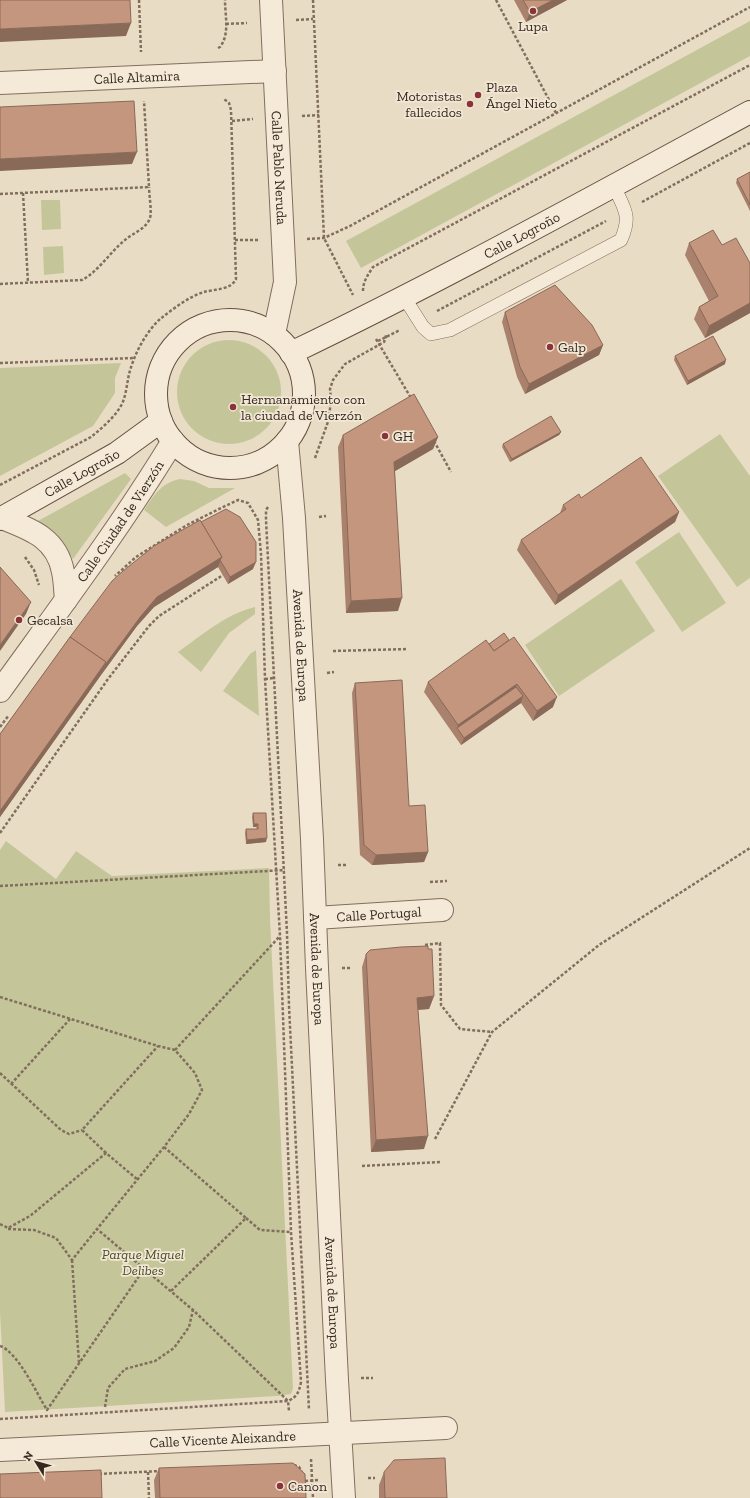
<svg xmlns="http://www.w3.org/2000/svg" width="750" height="1498" font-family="'Zilla Slab',serif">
<rect width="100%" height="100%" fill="#e9dcc5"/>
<g fill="#c4c69a">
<path d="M750 21V56L361 268 346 241Z"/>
<path d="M41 200H60L61 229 42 230Z"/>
<path d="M63 246 64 273 44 275 43 247Z"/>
<circle cx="229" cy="392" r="52"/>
<path d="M121 363 115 378V393L93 426 0 476V368Z"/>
<path d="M720 434 750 476V578L737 587 658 476Z"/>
<path d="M125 473 131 479 73 559C61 539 58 534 38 521Z"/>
<path d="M180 479 194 481 209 488H235L166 527 144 510C154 495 161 483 180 479Z"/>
<path d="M679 532 726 603 682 632 635 562Z"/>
<path d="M621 579 655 631 559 696 525 645Z"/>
<path d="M255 607V614L229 633 201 672 178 652C202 635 226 614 255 607Z"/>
<path d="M256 650 259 716 223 691 250 654Z"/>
<path d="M6 841 56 879 76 851 112 876 269 868 270 919 293 1388 291 1394 277 1396 5 1412 0 1312V850Z"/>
</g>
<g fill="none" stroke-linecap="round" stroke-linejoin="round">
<defs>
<path id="lane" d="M404 297 423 327 431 334 450 330 621 240C632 215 624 209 614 186"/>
<g id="street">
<path id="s1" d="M271 0 285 282 274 334"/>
<path id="s2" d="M0 83 275 71"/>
<path id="s3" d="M287 441 294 518 312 839 317 968 337 1380 344 1498"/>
<path d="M2 518C30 529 57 538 63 572 65 581 65 591 66 600"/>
<path id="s4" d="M0 691C59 609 120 528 173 441"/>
<path id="s5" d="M315 918 442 910"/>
<path id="s6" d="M0 1450 446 1428"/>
</g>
<g id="secondary">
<circle cx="230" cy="394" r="74"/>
<path id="s7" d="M291 353C447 278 598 194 750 112"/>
<path id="s8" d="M0 519 117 453 161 421"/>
</g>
</defs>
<use href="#lane" stroke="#826e5d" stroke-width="14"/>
<use href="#street" stroke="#826e5d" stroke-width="24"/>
<use href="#secondary" stroke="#644f40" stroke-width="24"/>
<g stroke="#826e5d" stroke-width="2.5" stroke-dasharray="3 2" stroke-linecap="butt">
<path d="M139 0 141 52"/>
<path d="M313 0 324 238 353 295"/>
<path d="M496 0 556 113"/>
<path d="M296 20 313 19"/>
<path d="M226 24 247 23"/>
<path d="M218 48 220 47C230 34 225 16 225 0"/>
<path d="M302 116 319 115"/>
<path d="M232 121 253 119"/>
<path d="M23 193 28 283"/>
<path d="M0 194 149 187 144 101"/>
<path d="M642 202 750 143"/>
<path d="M307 239 324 238 350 226 750 7"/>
<path d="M235 240H258"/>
<path d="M0 284 82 280C99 271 110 252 125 240 133 233 146 229 150 218 152 212 149 194 149 187"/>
<path d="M363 291C363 281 368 275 373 267L750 65"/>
<path d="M437 311 606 221"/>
<path d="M376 339 411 398"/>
<path d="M378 341 400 330"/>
<path d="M0 363 134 358"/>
<path d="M434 441 451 472"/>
<path d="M315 458 329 419 331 399 330 389 333 380 345 364 384 342 386 337 385 334"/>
<path d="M0 485 91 437C102 428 115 417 122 404 126 395 127 384 129 374 134 355 145 333 160 319 173 309 188 297 204 292 215 289 231 290 236 279L231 110 229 103 224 99"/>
<path d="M268 507 266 510V520L287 933 289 1006 309 1410"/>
<path d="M319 517 326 516"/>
<path d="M25 557 34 570 39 585"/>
<path d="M333 651 408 649"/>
<path d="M327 673 334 672"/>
<path d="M265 679 274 678"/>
<path d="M0 727 9 715"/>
<path d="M0 833 108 679 149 626 159 616 223 575"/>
<path d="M338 865H346"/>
<path d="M430 882 447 881"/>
<path d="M0 886 285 870"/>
<path d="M425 945 440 943 441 1005 460 1029 492 1032"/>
<path d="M342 968H352"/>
<path d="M0 997 158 1046 175 1050 195 1073 202 1090 189 1114 164 1147 97 1229 193 1310"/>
<path d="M175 1050 280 936"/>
<path d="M0 1073 61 1130 69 1134 82 1130"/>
<path d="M11 1084 70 1019"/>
<path d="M435 1139 492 1032 599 945 750 848"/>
<path d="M164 1147 246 1218 170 1292"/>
<path d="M106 1153 82 1130 158 1046"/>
<path d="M362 1166 440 1162"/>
<path d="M246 1218 260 1230 291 1232"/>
<path d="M0 1224 8 1228 30 1216 106 1153 138 1180"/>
<path d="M8 1229 34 1230 56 1238 72 1260 97 1229"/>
<path d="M72 1260 79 1363"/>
<path d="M0 1346C18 1352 37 1394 47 1410L144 1269"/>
<path d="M361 1378H373"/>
<path d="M105 1407 108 1388 125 1369 155 1361 174 1348 189 1327 193 1310 285 1398 288 1401 289 1411"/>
<path d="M0 1419 288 1401C297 1397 299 1392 301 1382L291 1232 280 936 265 679 261 554 258 520 248 503 238 500 219 509 187 525 136 557 115 576"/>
<path d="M311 1459 313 1498"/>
<path d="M294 1465 299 1467 302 1472"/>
<path d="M148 1472 149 1498"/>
<path d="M99 1474 160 1471"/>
<path d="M368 1478H375"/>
<path d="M305 1481 319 1480"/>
</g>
<use href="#lane" stroke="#f5ead7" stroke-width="13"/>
<use href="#street" stroke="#f5ead7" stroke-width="22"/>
<use href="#secondary" stroke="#f5ead7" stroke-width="22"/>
</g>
<g fill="#a9816c">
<path d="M514 0H567L526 22Z"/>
<path d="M750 172V211L736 183 737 179Z"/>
<path d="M689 243 722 245 750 263V313L705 338 694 319 699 307 709 301 685 255Z"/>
<path d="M505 312 603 345 599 355 525 394 517 377 502 322Z"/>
<path d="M675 356 725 364 687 385 674 360Z"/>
<path d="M561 432 559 435 510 462 502 447 503 444Z"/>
<path d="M343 435 438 437 433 449 395 471 398 611 346 613 338 447Z"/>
<path d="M581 498 679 512 675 522 555 605 517 550 521 540 560 513 563 505Z"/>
<path d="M201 522 253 569 228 584 218 567 154 607 137 626 101 675 0 817V734L70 637Z"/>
<path d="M489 644 553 707 533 721 521 703 461 745 454 735 424 692 428 682Z"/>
<path d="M355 683 409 806 428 852 424 862 372 865 360 855 352 693Z"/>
<path d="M253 813 266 842 246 844 245 833 246 829H257L256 827H253L252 817Z"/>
<path d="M428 949 434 996 429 1009 418 1010 424 1149 371 1152 362 967 366 954Z"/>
<path d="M159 1468 306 1498H155L154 1480Z"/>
<path d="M384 1472 447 1498H379V1485Z"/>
</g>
<g fill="#896958">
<path d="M553 0H567L526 22 530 12Z"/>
<path d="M131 23 126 36 0 42V29Z"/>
<path d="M137 152 132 164 0 171V159Z"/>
<path d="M750 303V313L705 338 709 326Z"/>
<path d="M603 345 599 355 525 394 529 384Z"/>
<path d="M726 360 725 364 687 385 688 381Z"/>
<path d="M561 432 559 435 510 462 512 459Z"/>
<path d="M438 437 433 449 390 474 394 462Z"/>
<path d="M679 512 675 522 555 605 558 595Z"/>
<path d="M222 557 218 567 154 607 137 626 101 675 105 665 141 616 157 597Z"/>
<path d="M256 562 253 569 228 584 230 577Z"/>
<path d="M402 598 398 611 346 613 351 601Z"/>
<path d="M31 602 26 614 0 651V645Z"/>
<path d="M106 662 101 675 0 817V811Z"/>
<path d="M517 684 514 694 457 728 458 725Z"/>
<path d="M523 696 521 703 461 745 464 738Z"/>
<path d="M557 697 553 707 533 721 537 711Z"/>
<path d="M254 824H258L256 827H253Z"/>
<path d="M267 838 266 842 246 844 247 840Z"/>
<path d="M428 852 424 862 372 865 376 855Z"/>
<path d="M434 996 429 1009 413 1010 417 998Z"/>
<path d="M428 1136 424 1149 371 1152 376 1140Z"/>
</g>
<g fill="#c4967e" stroke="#896958">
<path d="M0 0H130L131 23 0 29Z"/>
<path d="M523 0H553L530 12Z"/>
<path d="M134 101 137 152 0 159V107Z"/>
<path d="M750 172V205L737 179Z"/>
<path d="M713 230 722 245 736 238 750 263V303L709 326 699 307 718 296 689 243Z"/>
<path d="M555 285 592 325 603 345 529 384 520 367 505 312Z"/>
<path d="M713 336 726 360 688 381 675 356Z"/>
<path d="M414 394 438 437 394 462 402 598 351 601 343 435Z"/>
<path d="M551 416 561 432 512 459 503 444Z"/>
<path d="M641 457 679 512 558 595 521 540 566 509 563 505 579 494 581 498Z"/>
<path d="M226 509 240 517 256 542V562L230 577 220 560 222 557 201 522Z"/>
<path d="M200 520 222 557 157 597 141 616 105 665 106 662 70 637 112 581 123 571 154 546Z"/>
<path d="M0 567 31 602 0 645Z"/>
<path d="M504 633 509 640 494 651 489 644Z"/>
<path d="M70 637 106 662 0 811V734Z"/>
<path d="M514 637 557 697 537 711 517 684 458 725 428 682 486 640 494 651Z"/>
<path d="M402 680 409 806 425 805 428 852 376 855 364 845 355 683Z"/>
<path d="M516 687 523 696 464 738 457 728Z"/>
<path d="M253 813H266L267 838 247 840 246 829H258V824H254Z"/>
<path d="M428 946V949H432L434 996 417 998 428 1136 376 1140 366 954 370 950 401 947Z"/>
<path d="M445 1458 447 1498H385L384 1472 394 1460Z"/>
<path d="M293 1463 305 1474 306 1498H160L159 1468Z"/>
<path d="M101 1470 102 1498H0V1474Z"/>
</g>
<g fill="#8b333a" stroke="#f2e7d4" stroke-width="1.5">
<circle cx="533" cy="11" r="4"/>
<circle cx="478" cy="95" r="4"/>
<circle cx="470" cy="104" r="4"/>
<circle cx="550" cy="347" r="4"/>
<circle cx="233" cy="407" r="4"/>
<circle cx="385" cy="436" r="4"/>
<circle cx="19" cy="620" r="4"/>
<circle cx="280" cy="1486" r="4"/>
</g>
<g text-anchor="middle" stroke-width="3.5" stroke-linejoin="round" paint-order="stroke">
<g font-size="14" fill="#34281f" stroke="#f2e7d4" text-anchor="start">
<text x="533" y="31" text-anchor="middle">Lupa</text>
<text x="486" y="92">Plaza<tspan x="486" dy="16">Ángel Nieto</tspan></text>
<text x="462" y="101" text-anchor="end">Motoristas<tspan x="462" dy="16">fallecidos</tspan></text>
<text x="558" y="352">Galp</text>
<text x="241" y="404">Hermanamiento con<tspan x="241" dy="16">la ciudad de Vierzón</tspan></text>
<text x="393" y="441">GH</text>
<text x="27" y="625">Gecalsa</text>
<text x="288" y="1491">Canon</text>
</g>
<g font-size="14" fill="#34281f" stroke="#f2e7d4">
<text dy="5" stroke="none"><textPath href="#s2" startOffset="137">Calle Altamira</textPath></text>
<text dy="5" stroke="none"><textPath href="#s1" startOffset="168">Calle Pablo Neruda</textPath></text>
<text dy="5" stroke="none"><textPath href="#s7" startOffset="259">Calle Logroño</textPath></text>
<text dy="5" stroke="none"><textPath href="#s8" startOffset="94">Calle Logroño</textPath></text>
<text dy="5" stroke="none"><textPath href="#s4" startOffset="208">Calle Ciudad de Vierzón</textPath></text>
<text dy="5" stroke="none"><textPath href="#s3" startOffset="205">Avenida de Europa</textPath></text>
<text dy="5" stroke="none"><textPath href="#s5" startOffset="64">Calle Portugal</textPath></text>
<text dy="5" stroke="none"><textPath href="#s3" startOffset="529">Avenida de Europa</textPath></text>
<text dy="5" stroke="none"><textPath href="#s3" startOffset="853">Avenida de Europa</textPath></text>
<text dy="5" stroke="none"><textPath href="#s6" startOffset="223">Calle Vicente Aleixandre</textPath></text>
</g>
<g font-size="14" font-style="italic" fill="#484e28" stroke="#f2e7d4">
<text x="143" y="1259">Parque Miguel<tspan x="143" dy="16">Delibes</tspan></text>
</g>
</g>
<g transform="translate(36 1462) rotate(307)" stroke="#f2e7d4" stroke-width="3" paint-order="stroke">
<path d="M0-3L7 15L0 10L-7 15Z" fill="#34281f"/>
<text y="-6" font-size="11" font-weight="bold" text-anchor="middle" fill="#34281f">N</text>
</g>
</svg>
